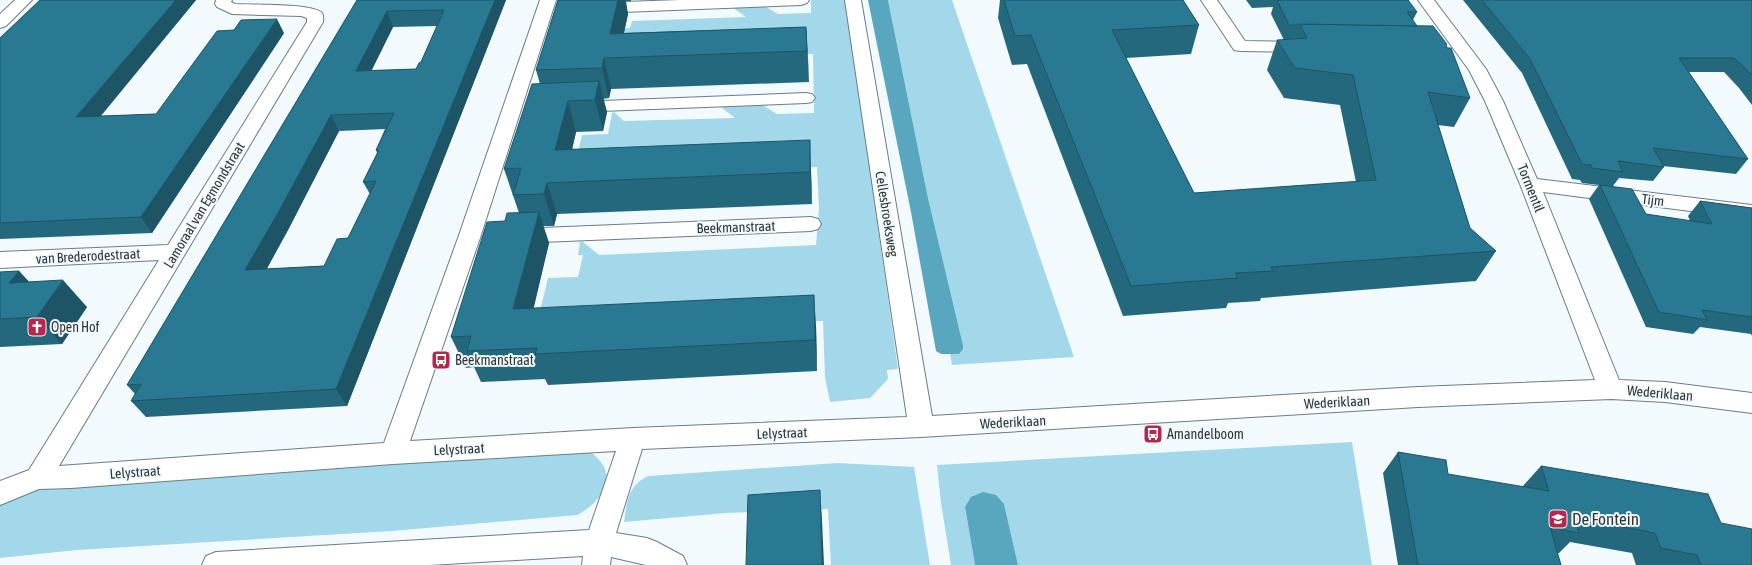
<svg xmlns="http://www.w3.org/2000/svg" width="1752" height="565" font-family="'Asap Condensed',sans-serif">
<rect width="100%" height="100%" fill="#f2fafe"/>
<g fill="#a3d8eb">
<path d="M811 0H846L898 369 887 370 888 379 870 398 830 402 825 377 823 321 552 334 531 348 548 278 578 277 583 255H578L580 242H583L599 255 816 245 819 208 817 167 587 176 570 186 582 135 608 134 612 113 614 112 624 121 735 118 721 107 722 106 761 104 777 114 814 113 813 54 613 61 607 30 630 28 632 21 746 17 732 7 763 5 778 14 811 13Z"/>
<path d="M888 0H952L1074 357 952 365 950 354H959L963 345 928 198Z"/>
<path d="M1352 442 1372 565H1018L1004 504 965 507 975 565H951L941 503 937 465Z"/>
<path d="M589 451C621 473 605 498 578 515L392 531 77 550 0 558V504L42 478Z"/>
<path d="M838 463 914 467 930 565H831L828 509 726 513 624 522C627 501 628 486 648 476Z"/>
</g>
<g fill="#59a6bf">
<path d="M868 0H888L928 198 963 345V349L959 354H941L936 351 911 212Z"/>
<path d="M983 492 996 495 1004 504 1018 565H975L965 507 971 497Z"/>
</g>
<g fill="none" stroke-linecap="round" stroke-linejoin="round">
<defs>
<g id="minor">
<path d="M15 0H32L6 26 0 28V14Z"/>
<path d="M216 0H232L231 2 235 4C250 5 314 3 322 13 324 16 323 19 323 22L59 466 384 443 458 238 540 0H556L480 238 410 441 633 428 907 417 845 0H861L932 416 1418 387 1595 380 1520 184 1485 101 1469 70 1418 0H1434L1486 69 1503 101 1537 179 1752 205V219L1543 192 1619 380 1665 382 1752 393V413L1665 402 1611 399 1418 407 921 437 642 449 616 533 647 538 657 542 683 556 687 565H646L611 557 610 565H582L583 556 429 565H202L206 556 216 552 589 530 616 451 393 464 71 488 39 489 0 505V481L29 470 159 260 0 268V252L168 245 307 22V18L301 16 232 14 217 7 215 4Z"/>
<path d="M680 0H809L807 3 801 5 597 13 591 11 589 8 591 5 597 3Z"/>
<path d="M1201 0H1217L1245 41 1306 42 1312 43 1314 47 1312 51 1306 52 1240 51 1234 50Z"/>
<path d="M806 93 812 94 815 98 812 102 806 103 575 112 569 111 566 107 569 103 575 102Z"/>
<path d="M811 217 818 219 821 224 818 229 811 231 516 243 509 241 506 236 509 231 516 229Z"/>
</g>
</defs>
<use href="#minor" stroke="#6a7d84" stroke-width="2"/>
<use href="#minor" fill="#fff" fill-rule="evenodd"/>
</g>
<g fill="#24687e" fill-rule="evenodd">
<path d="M40 0H196L101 116 156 114 284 33 152 233 0 239V38Z"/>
<path d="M357 0H506L347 406 146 417 131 401 135 394 127 385ZM437 26 421 62 416 69 371 71 393 27ZM385 129 376 150 377 153 363 182 370 194 348 238 324 266 266 269 288 230 339 131Z"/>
<path d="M558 0H631V1H626L628 14 624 33 806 27 809 82 611 89 609 98 603 99 607 112 603 131 576 132 572 149 811 171 812 204 557 214 554 226H543L549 243 533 308 816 326 817 371 548 385 545 379 481 382 474 367 466 368 451 337 505 221 519 213 504 169 540 84 536 70Z"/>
<path d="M1000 0H1183L1199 25 1191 54 1126 58 1194 193 1356 182 1340 105 1284 98 1267 70 1277 40H1284L1271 14 1273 7 1252 8 1246 0H1408L1417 12 1413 20 1417 26 1447 48 1470 98 1454 127 1438 125 1470 228 1496 251 1476 281 1261 298 1260 301 1228 303 1226 308 1123 316 1027 64 1012 65 998 18Z"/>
<path d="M1463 0H1752V105L1739 88 1724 72H1689L1748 159 1736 174 1663 166 1664 167 1653 181 1619 178 1613 186 1646 214 1690 221 1688 216 1700 201 1752 208V336L1751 334 1700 327 1693 334 1646 327 1589 199 1599 185 1582 183 1580 180 1572 179 1522 73Z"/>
<path d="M19 271 29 282 87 307 62 344 0 347V272Z"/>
<path d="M1398 452 1448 474 1522 487 1541 466 1721 523 1752 565H1636L1632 553 1570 542 1559 553H1557L1561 565H1398L1383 473Z"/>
</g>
<g fill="#1d5566">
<path d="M176 0H196L87 132 76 117Z"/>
<path d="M495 0H506L347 406 336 389Z"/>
<path d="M618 0H625L628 14 618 58 610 34Z"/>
<path d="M387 11 393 27 363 88 356 71Z"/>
<path d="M277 19 284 33 152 233 141 217Z"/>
<path d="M806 27 808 57 809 82 807 51Z"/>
<path d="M604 58 611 89 609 98 602 68Z"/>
<path d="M599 81 607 112 603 131 595 100Z"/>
<path d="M568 101 576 132 565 181 555 150Z"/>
<path d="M331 115 339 131 288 230 257 287 245 270Z"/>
<path d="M810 140 811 171 812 204 810 172Z"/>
<path d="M547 183 557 214 554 226 544 194Z"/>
<path d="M539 212 549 243 526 341 513 309Z"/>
<path d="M19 271 43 297 9 283Z"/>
<path d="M63 280 87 307 62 344 37 317Z"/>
<path d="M814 295 816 326 817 371 815 340Z"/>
<path d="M820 490 822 520 824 565H822Z"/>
</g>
<g fill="#2a7992" stroke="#1d5566" fill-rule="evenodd">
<path d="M40 0H176L76 117 156 114 217 31 234 30 241 20 277 19 141 217 0 223V38Z"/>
<path d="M357 0H495L336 389 131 401 141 384 127 385ZM444 10 421 62 419 63 416 69 356 71 387 11ZM394 113 376 150H379L363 182 376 181 348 238 337 239 324 266 245 270 278 213 331 115Z"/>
<path d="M558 0H618L610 34 806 27 807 51 604 58 602 68 536 70Z"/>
<path d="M1004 0H1183L1199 25 1112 30 1194 193 1376 180 1353 75 1295 68 1277 40 1307 38 1300 24 1433 26 1446 43 1447 48H1451L1470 98 1428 92 1470 228 1496 251 1271 267 1273 271 1235 273 1238 278 1131 286 1031 35 1015 36Z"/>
<path d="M1277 0H1408L1417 12H1407L1417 26 1300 24V25H1289Z"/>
<path d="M1482 0H1752V75L1734 58H1679L1748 159 1653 148 1664 167 1618 161 1623 172 1592 168 1591 165 1582 164 1530 59Z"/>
<path d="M599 81 595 100 568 101 555 150 810 140V172L547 183 544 194 513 195 521 168 504 169 532 84Z"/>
<path d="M1600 185 1632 189 1646 214 1712 224 1700 201 1752 208V317L1702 310 1707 320 1659 312Z"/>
<path d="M539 212 513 309 814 295 815 340 535 354 537 348 467 351 471 336 451 337 487 222 505 221 507 213Z"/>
<path d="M19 271 9 283 63 280 37 317 0 319V272Z"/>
<path d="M1398 452 1446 460 1448 474 1549 491 1541 466 1708 494 1721 523 1752 529V565H1701L1697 555 1661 548 1655 533 1575 518 1579 533 1550 527 1561 565H1418Z"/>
<path d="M820 490 822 565H746L748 495Z"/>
</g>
<defs>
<symbol id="church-square" viewBox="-11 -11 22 22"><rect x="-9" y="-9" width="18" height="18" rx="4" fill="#b7264b" stroke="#f2fafe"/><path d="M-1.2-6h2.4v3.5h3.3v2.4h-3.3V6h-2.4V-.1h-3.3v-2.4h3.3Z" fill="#fff"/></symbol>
<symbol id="bus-square" viewBox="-11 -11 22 22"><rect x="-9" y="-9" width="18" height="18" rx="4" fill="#b7264b" stroke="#f2fafe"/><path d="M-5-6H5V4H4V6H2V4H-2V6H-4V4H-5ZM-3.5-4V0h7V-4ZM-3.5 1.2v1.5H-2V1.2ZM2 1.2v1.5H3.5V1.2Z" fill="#fff"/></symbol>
<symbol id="school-square" viewBox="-11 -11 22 22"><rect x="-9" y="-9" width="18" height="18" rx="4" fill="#b7264b" stroke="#f2fafe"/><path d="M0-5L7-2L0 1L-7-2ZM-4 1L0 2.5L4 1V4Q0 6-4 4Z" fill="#fff"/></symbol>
</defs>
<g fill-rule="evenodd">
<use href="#church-square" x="26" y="316" width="22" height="22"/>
<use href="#bus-square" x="430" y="349" width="22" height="22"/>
<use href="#bus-square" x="1142" y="423" width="22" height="22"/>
<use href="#school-square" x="1547" y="508" width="22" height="22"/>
</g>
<g text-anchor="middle" stroke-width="4" stroke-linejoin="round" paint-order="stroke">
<g font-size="14" fill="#2e3639" stroke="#f2fafe">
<text transform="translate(1531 188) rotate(68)" y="5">Tormentil</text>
<text transform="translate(1653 200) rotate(7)" y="5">Tijm</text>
<text transform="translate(204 205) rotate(-59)" y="5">Lamoraal van Egmondstraat</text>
<text transform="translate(887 214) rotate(81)" y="5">Cellesbroeksweg</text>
<text transform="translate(736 227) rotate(-2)" y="5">Beekmanstraat</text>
<text transform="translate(88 256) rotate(-3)" y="5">van Brederodestraat</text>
<text transform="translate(1660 393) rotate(5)" y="5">Wederiklaan</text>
<text transform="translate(1337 402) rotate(-3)" y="5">Wederiklaan</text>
<text transform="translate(1013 422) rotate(-3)" y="5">Wederiklaan</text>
<text transform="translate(782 433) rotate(-2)" y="5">Lelystraat</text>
<text transform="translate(459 449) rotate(-3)" y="5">Lelystraat</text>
<text transform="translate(135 472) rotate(-4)" y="5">Lelystraat</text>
</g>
<g font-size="14" fill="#2e3639" stroke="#f2fafe" text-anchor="start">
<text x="51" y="332">Open Hof</text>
<text x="455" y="365">Beekmanstraat</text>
<text x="1167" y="439">Amandelboom</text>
</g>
<g font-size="17" fill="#2e3639" stroke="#f2fafe" text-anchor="start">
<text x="1572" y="525">De Fontein</text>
</g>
</g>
</svg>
